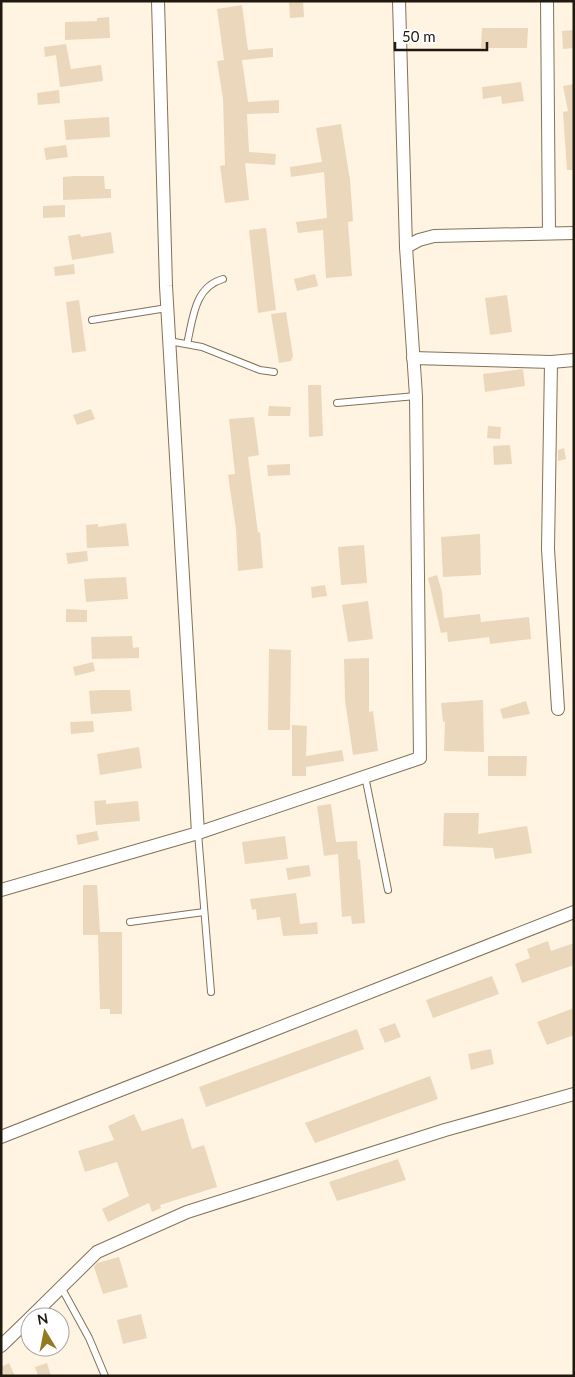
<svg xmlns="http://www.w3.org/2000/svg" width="575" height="1377" font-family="Lato,sans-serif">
<rect width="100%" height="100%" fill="#fff3e2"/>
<g fill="#ebd8bc">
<path d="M289 1H303L304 17 290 18Z"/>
<path d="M242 5 248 50 273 48V57L242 60 248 102 279 100V113L247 114 249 152 276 154 275 165 245 163 249 200 225 203 220 166 225 165 223 99 217 61 224 60 217 9Z"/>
<path d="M109 17 110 38 65 40V22L97 21V18Z"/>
<path d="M482 28H528L527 48H481Z"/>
<path d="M574 30V48L563 49 562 31Z"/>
<path d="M66 44 71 69 101 65 103 81 60 87 56 55 45 57 44 47Z"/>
<path d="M521 82 524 101 502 104 501 96 483 99 482 87Z"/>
<path d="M574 84V170H567L563 112 568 111 563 86Z"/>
<path d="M59 90 60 103 38 105 37 93Z"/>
<path d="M109 117 110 137 66 140 64 120Z"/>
<path d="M341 124 350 180 353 221 348 222 352 276 326 278 323 230 298 233 296 222 327 218 324 172 291 177 290 167 322 162 316 128Z"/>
<path d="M66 145 68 157 46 160 44 148Z"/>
<path d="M75 176H104L105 189H111V198L63 200V177Z"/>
<path d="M65 205V217L43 218V206Z"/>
<path d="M266 228 276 310 258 313 249 230Z"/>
<path d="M111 232 114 253 72 260 68 236 80 234 81 237Z"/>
<path d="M74 264 75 274 55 276 54 267Z"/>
<path d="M315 274 318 286 297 291 294 279Z"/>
<path d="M507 295 512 332 490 335 485 298Z"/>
<path d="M79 300 86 351 72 353 66 302Z"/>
<path d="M286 312 293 356 291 361 279 363 271 314Z"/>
<path d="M523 369 525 386 485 392 483 374Z"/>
<path d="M308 385H321L323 436 309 437Z"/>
<path d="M269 406 291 407 290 416H268Z"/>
<path d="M91 409 95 419 77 425 73 415Z"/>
<path d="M254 417 259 455 248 457 258 533 260 532 263 568 238 571 236 529 228 475 235 474 229 419Z"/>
<path d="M488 426 501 427 500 439 487 438Z"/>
<path d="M510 445 512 464 494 465 493 446Z"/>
<path d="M564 448 566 459 558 461V450Z"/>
<path d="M290 464V475L268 476 267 465Z"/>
<path d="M126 523 129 546 87 548 86 525 98 524V527Z"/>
<path d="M480 534 481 575 443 577 441 537Z"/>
<path d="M364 545 367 583 341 585 338 547Z"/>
<path d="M87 551 88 561 68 564 66 553Z"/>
<path d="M437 575 442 592 444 618 480 614 481 622 529 617 531 639 490 644 489 637 448 642 447 632 441 633 428 578Z"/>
<path d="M126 577 128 599 86 602 84 579Z"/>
<path d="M325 585 327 596 312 598 311 587Z"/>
<path d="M368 601 373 639 348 642 342 605Z"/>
<path d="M66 609 87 610V622H66Z"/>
<path d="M132 636 133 648 139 647V658L92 659 91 637Z"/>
<path d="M269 649 291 650 290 730H268Z"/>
<path d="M369 658V712L373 711 378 751 353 755 345 700 344 659Z"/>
<path d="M93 662 95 671 75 676 73 667Z"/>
<path d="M102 690H130L132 711 91 714 89 691Z"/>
<path d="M483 700 484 752 444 751 445 721 443 722 441 703Z"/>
<path d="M526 701 530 714 503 719 500 709Z"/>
<path d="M93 721 94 732 71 734 70 722Z"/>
<path d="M292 725 307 726 306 756 342 750 344 761 306 767V776H292Z"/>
<path d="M139 747 142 768 100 775 97 754Z"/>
<path d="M488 756H527L526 776H488Z"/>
<path d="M106 800V804L138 801 140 821 96 825 94 801Z"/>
<path d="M331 804 336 842 357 841 358 860 360 859 365 923 352 924 351 916 342 917 338 854 324 856 317 806Z"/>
<path d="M444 813H479L478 834 527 826 532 853 495 859 493 848 443 846Z"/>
<path d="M97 831 99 840 78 845 76 835Z"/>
<path d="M285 836 288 859 245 864 242 842Z"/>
<path d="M309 865 311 876 288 880 286 868Z"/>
<path d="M83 885H97L100 932H122V1014H110V1009H100L98 935H83Z"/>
<path d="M296 893 300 924 317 922 318 934 283 936 280 917 257 920 256 909 252 910 250 899Z"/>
<path d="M548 941 551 951 574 943V965L522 983 515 964 530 958 527 949Z"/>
<path d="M492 976 499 994 433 1018 426 1000Z"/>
<path d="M574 1008V1035L547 1045 537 1022Z"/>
<path d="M395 1023 401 1037 385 1043 379 1029Z"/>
<path d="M357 1029 364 1049 206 1107 199 1087Z"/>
<path d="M491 1049 494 1064 471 1070 468 1054Z"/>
<path d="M430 1076 438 1099 315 1143 305 1123Z"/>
<path d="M134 1114 142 1131 183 1118 192 1149 204 1145 217 1187 160 1205 161 1208 152 1212 149 1203 108 1222 102 1209 129 1196 117 1162 85 1172 78 1151 114 1140 108 1126Z"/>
<path d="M398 1159 406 1180 337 1201 329 1182Z"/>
<path d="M119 1257 128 1287 103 1294 94 1267 97 1263Z"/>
<path d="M141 1314 147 1338 123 1344 117 1320Z"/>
<path d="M9 1363 15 1376H1V1367Z"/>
<path d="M47 1363 51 1376H38L35 1367Z"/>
</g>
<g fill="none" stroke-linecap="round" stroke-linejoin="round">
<defs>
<g id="service">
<path d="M92 320 167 308"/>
<path d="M169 341 202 347 260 370 274 372"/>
<path d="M187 344C193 319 194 287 223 279"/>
<path d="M337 403 416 396"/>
<path d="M365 776 388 890"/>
<path d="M198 833 211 992"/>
<path d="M130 922 204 912"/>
<path d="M61 1287 89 1338 105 1376"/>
</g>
<g id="minor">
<path d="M158 1 166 286 198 833"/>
<path d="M547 1 549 233"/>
<path d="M406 247 419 240 434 236 574 233"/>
<path d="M413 358 551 362 574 360"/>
<path d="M551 362 548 549 558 709"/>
<path d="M1 890 198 833 420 758 416 396 406 247 399 1"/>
<path d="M1 1137 574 912"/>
<path d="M31 1317 97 1252 187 1212 445 1130 574 1094"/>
<path d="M1 1346 30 1318"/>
</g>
</defs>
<use href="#service" stroke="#837258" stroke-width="8"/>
<use href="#minor" stroke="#837258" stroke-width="14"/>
<use href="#service" stroke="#fff" stroke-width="6"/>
<use href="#minor" stroke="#fff" stroke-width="12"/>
</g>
<rect width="575" height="1377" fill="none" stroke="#20190f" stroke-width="5"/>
<g transform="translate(45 1332) rotate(350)"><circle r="24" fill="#ffffff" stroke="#a6a39f"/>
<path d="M0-4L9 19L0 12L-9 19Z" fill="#927a21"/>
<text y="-8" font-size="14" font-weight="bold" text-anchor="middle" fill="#20190f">N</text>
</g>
<path d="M395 42v8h92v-8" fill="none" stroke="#20190f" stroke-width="2.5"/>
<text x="402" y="42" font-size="15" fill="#20190f" stroke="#ffffff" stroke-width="4" paint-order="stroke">50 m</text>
</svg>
